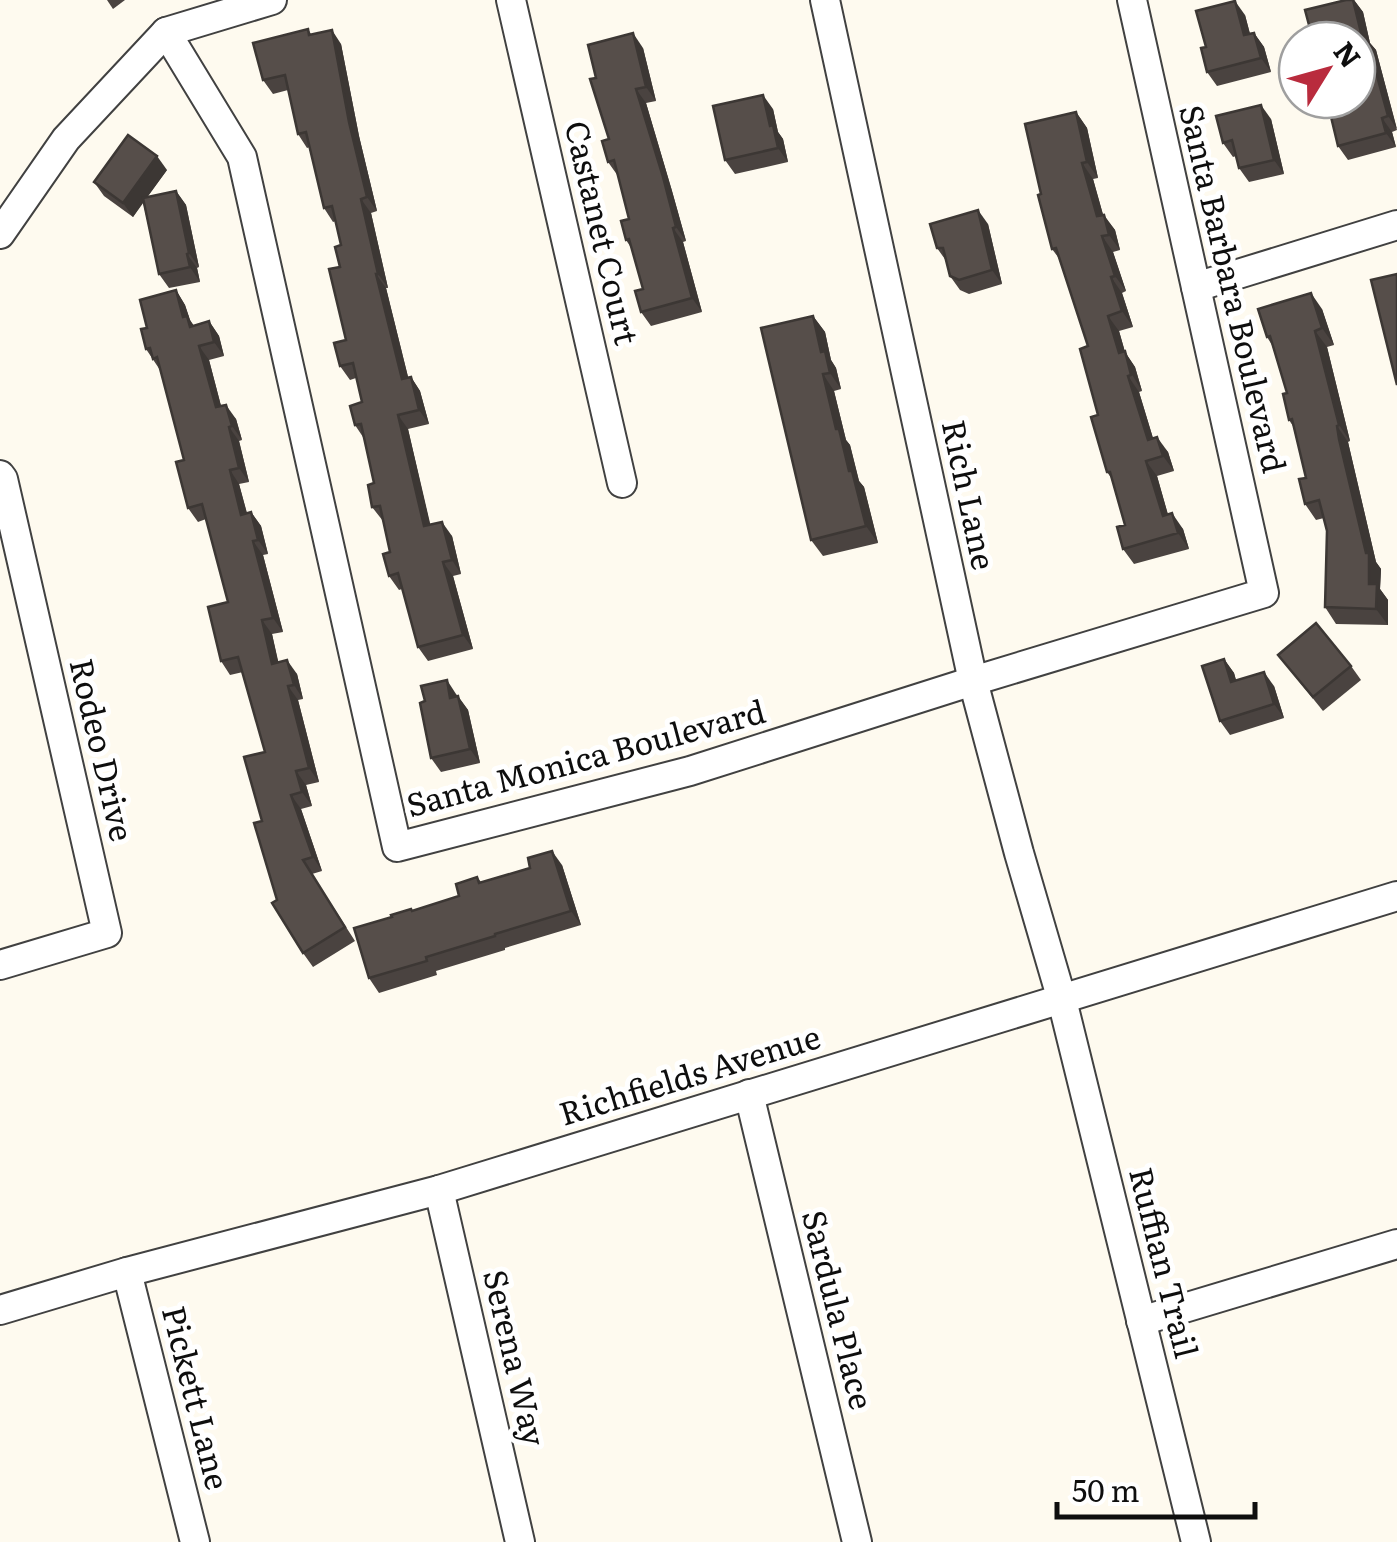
<svg xmlns="http://www.w3.org/2000/svg" width="1397" height="1542" font-family="Literata,serif">
<rect width="100%" height="100%" fill="#fefaef"/>
<g fill="none" stroke-linecap="round" stroke-linejoin="round">
<defs>
<g id="street">
<path d="M511 0 622 483"/>
<path d="M825 0 973 681 1019 853 1062 1000 1196 1542"/>
<path d="M166 32 242 157 397 847 690 771 973 681 1264 593 1132 0"/>
<path d="M0 234 66 139 166 32 272 0"/>
<path d="M1196 287 1397 225"/>
<path d="M0 475 3 479 107 933 0 965"/>
<path d="M749 1094 857 1542"/>
<path d="M439 1190 520 1542"/>
<path d="M127 1272 195 1542"/>
<path d="M0 1310 127 1272 439 1190 1397 896"/>
<path d="M1141 1321 1397 1244"/>
</g>
</defs>
<use href="#street" stroke="#414141" stroke-width="32"/>
<use href="#street" stroke="#fff" stroke-width="28"/>
</g>
<g fill="#4a4340">
<path d="M107 0H125L113 9Z"/>
<path d="M1354 0 1363 12 1370 43 1376 50 1397 130 1392 132 1396 147 1348 160 1338 146Z"/>
<path d="M1245 15 1250 34 1254 33 1264 47 1271 72 1217 86 1207 72 1206 47Z"/>
<path d="M308 29 311 34 341 44 359 136 377 211 371 213 388 288H386L408 377H411L420 391 429 424 408 429 430 525 452 536 461 574 453 576 473 649 428 661 418 647 402 589 399 590 389 576 390 552 383 521 372 507 374 483 365 440 355 425 362 402 356 378 350 380 340 366 346 340 340 267 341 245 336 221 333 222 324 208 310 147 307 148 298 134 288 90 273 94 263 80Z"/>
<path d="M643 48 656 101 646 103 672 191 686 241 683 242 702 312 651 326 641 312 643 289 632 249 626 240 629 219 618 176 608 162 609 139 596 78Z"/>
<path d="M773 109 778 132 783 139 788 162 735 174 725 160Z"/>
<path d="M1076 112 1087 128 1098 178 1093 179 1103 215 1115 230 1120 250 1113 252 1126 291 1122 293 1133 327 1119 331 1125 352 1135 367 1142 391 1139 392 1153 438 1168 452 1174 471 1157 476 1168 515 1183 529 1189 549 1134 564 1123 549 1125 525 1112 479 1107 472 1088 346 1061 261 1052 249 1041 194Z"/>
<path d="M1271 119 1284 174 1249 182 1239 168 1236 156 1233 157 1223 143Z"/>
<path d="M167 170 147 197 176 191 186 205 199 267 197 268 200 282 169 288 159 274 143 202 133 217 104 196 94 182Z"/>
<path d="M988 224 1002 284 969 294 960 290 950 276 947 262 937 248Z"/>
<path d="M176 290 185 305 190 320 193 326 209 321 219 336 224 356 209 360 221 406 236 419 242 440 239 441 249 482 239 484 247 513 251 512 261 526 268 554 263 555 283 632 272 634 278 662 297 674 303 699 298 700 319 782 306 785 312 806 301 809 322 871 312 874 355 941 313 967 303 953 277 900 262 821 265 752 243 672 230 675 221 661 228 602 206 519 198 522 188 508 184 460 160 370 146 349 147 328Z"/>
<path d="M1322 309 1334 345 1327 347 1350 441 1348 442 1351 455 1376 562 1381 569 1380 589 1388 600V625L1336 624 1325 607 1327 531 1324 518 1316 520 1305 504 1306 478 1293 426 1289 420 1287 393 1272 345 1267 337Z"/>
<path d="M813 316 825 332 831 360 836 368 841 389 834 391 846 440 850 445 859 481 864 487 878 543 823 556 811 540Z"/>
<path d="M1278 655 1351 666 1361 680 1323 711Z"/>
<path d="M1224 659 1234 673 1236 681 1274 686 1284 718 1230 735 1220 721Z"/>
<path d="M456 694 468 710 480 763 441 772 431 758Z"/>
<path d="M562 865 581 925 505 948V950L436 971 437 975 379 993 369 978 392 917 459 896 477 877 481 882Z"/>
</g>
<g fill="#3c3734">
<path d="M1354 0 1363 12 1370 43 1376 50 1397 129 1388 116 1362 37Z"/>
<path d="M1235 1 1245 15 1254 49 1244 35Z"/>
<path d="M332 30 341 44 359 136 377 211 367 197 349 122Z"/>
<path d="M633 33 643 48 656 101 646 87Z"/>
<path d="M1254 33 1264 47 1271 72 1261 58Z"/>
<path d="M636 89 646 103 672 191 686 241 676 227Z"/>
<path d="M763 95 773 109 778 132 783 139 788 162 778 148 770 126Z"/>
<path d="M1261 105 1271 119 1284 174 1274 160Z"/>
<path d="M1076 112 1087 128 1098 178 1087 162Z"/>
<path d="M1382 118 1392 132 1396 147 1386 133Z"/>
<path d="M157 156 167 170 133 217 123 203Z"/>
<path d="M1082 163 1093 179 1108 232 1097 216Z"/>
<path d="M176 191 186 205 199 267 189 253Z"/>
<path d="M361 199 371 213 388 288 378 274Z"/>
<path d="M978 210 988 224 1002 284 992 270Z"/>
<path d="M1104 215 1115 230 1120 250 1109 235Z"/>
<path d="M673 228 683 242 702 312 692 298Z"/>
<path d="M1102 236 1113 252 1126 291 1115 276Z"/>
<path d="M187 254 197 268 200 282 190 267Z"/>
<path d="M376 274 386 288 412 393 402 379Z"/>
<path d="M1111 277 1122 293 1133 327 1122 311Z"/>
<path d="M176 290 185 305 190 320 197 330 200 341 183 317Z"/>
<path d="M1311 293 1322 309 1334 345 1322 328Z"/>
<path d="M813 316 825 332 831 360 836 368 841 389 830 373 821 352Z"/>
<path d="M1108 316 1119 331 1125 352 1135 367 1142 391 1119 353Z"/>
<path d="M209 321 219 336 224 356 214 342Z"/>
<path d="M1315 331 1327 347 1350 441 1339 425Z"/>
<path d="M199 346 209 360 225 421 216 407Z"/>
<path d="M823 374 834 391 846 440 850 445 859 481 864 487 878 543 866 526 836 429Z"/>
<path d="M1128 376 1139 392 1158 455 1148 440Z"/>
<path d="M411 377 420 391 429 424 419 410Z"/>
<path d="M226 405 236 419 242 440 232 426Z"/>
<path d="M398 415 408 429 434 540 424 526Z"/>
<path d="M1337 426 1348 442 1376 562 1381 569 1380 589 1388 600V625L1376 609 1369 584 1366 553Z"/>
<path d="M229 427 239 441 249 482 239 468Z"/>
<path d="M1157 437 1168 452 1174 471 1163 456Z"/>
<path d="M1146 461 1157 476 1173 532 1163 516Z"/>
<path d="M230 470 239 484 251 529 241 515Z"/>
<path d="M251 512 261 526 268 554 258 540Z"/>
<path d="M1172 513 1183 529 1189 549 1178 533Z"/>
<path d="M442 522 452 536 461 574 452 560Z"/>
<path d="M253 541 263 555 283 632 273 618Z"/>
<path d="M443 562 453 576 473 649 463 635Z"/>
<path d="M262 620 272 634 282 678 272 664Z"/>
<path d="M1224 659 1234 673 1241 696 1231 682Z"/>
<path d="M287 660 297 674 303 699 294 685Z"/>
<path d="M1264 672 1274 686 1284 718 1274 704Z"/>
<path d="M447 680 456 694 460 712 450 698Z"/>
<path d="M288 686 298 700 319 782 309 768Z"/>
<path d="M458 696 468 710 480 763 470 749Z"/>
<path d="M296 771 306 785 312 806 302 792Z"/>
<path d="M291 795 301 809 322 871 313 857Z"/>
<path d="M552 851 562 865 581 925 571 911Z"/>
</g>
<g fill="#564e4a" stroke="#3c3734" stroke-width="2.5">
<path d="M1346 0H1353L1362 37 1366 36 1388 116 1382 118 1386 133 1338 146 1327 100H1357V40H1313L1305 10Z"/>
<path d="M1235 1 1244 35 1254 33 1261 58 1207 72 1201 48 1206 47 1196 11Z"/>
<path d="M308 29 309 35 332 30 349 122 367 197 361 199 378 274H376L402 379 411 377 419 410 398 415 424 526 442 522 452 560 443 562 463 635 418 647 398 573 389 576 383 554 390 552 380 506 372 507 368 485 374 483 361 424 355 425 350 406 362 402 353 363 340 366 334 343 346 340 329 269 340 267 335 247 341 245 332 206 324 208 306 132 298 134 285 75 263 80 253 43Z"/>
<path d="M633 33 646 87 636 89 663 177 676 227 673 228 692 298 641 312 635 291 643 289 629 239 626 240 621 221 629 219 614 160 608 162 602 141 609 139 590 79 596 78 588 45Z"/>
<path d="M763 95 770 126 773 125 778 148 725 160 713 106Z"/>
<path d="M1261 105 1274 160 1239 168 1232 140 1223 143 1216 116Z"/>
<path d="M1076 112 1087 162 1082 163 1097 216 1104 215 1109 235 1102 236 1115 276 1111 277 1122 311 1108 316 1119 353 1125 351 1131 375 1128 376 1148 440 1157 437 1163 456 1146 461 1163 516 1172 513 1178 533 1123 549 1117 527 1125 525 1110 472H1107L1091 417 1098 415 1080 349 1088 346 1056 248 1052 249 1038 195 1041 194 1025 124Z"/>
<path d="M128 135 157 156 123 203 94 182Z"/>
<path d="M176 191 189 253 187 254 190 267 159 274 143 198Z"/>
<path d="M978 210 992 270 959 280 950 276 943 248H937L930 224Z"/>
<path d="M1397 274V385L1371 280Z"/>
<path d="M176 290 183 317 187 316 190 327 209 321 214 342 199 346 216 407 226 405 232 426 229 427 239 468 230 470 241 515 251 512 258 540 253 541 273 618 262 620 272 664 287 660 294 685 288 686 309 768 296 771 302 792 291 795 313 857 303 860 345 927 303 953 272 903 277 900 254 823 262 821 244 757 265 752 238 657 221 661 208 607 228 602 202 504 188 508 176 462 184 460 157 357 153 359 150 348 146 349 141 329 147 328 140 300Z"/>
<path d="M1311 293 1322 328 1315 331 1339 425 1337 426 1339 439 1366 553H1369V584H1377L1376 609 1325 607 1327 531 1319 500 1305 504 1299 479 1306 478 1292 419 1289 420 1283 394 1287 393 1270 336 1267 337 1258 309Z"/>
<path d="M813 316 821 352 825 351 830 373 823 374 836 429H839L849 471H852L866 526 811 540 761 328Z"/>
<path d="M1316 623 1351 666 1313 697 1278 655Z"/>
<path d="M1224 659 1231 682 1264 672 1274 704 1220 721 1202 666Z"/>
<path d="M447 680 450 698 458 696 470 749 431 758 420 703 425 701 421 686Z"/>
<path d="M552 851 571 911 495 934V936L426 957 427 961 369 978 354 928 392 917 391 915 411 909 412 911 459 896 456 884 477 877 479 883 530 868 528 858Z"/>
</g>
<g text-anchor="middle" stroke-width="10" stroke-linejoin="round" paint-order="stroke">
<g font-size="32" fill="#0e0e0e" stroke="#fff">
<text transform="translate(601 233) rotate(77)" y="11">Castanet Court</text>
<text transform="translate(1232 289) rotate(77)" y="11">Santa Barbara Boulevard</text>
<text transform="translate(968 495) rotate(78)" y="11">Rich Lane</text>
<text transform="translate(101 750) rotate(77)" y="11">Rodeo Drive</text>
<text transform="translate(586 759) rotate(-15)" y="11">Santa Monica Boulevard</text>
<text transform="translate(690 1076) rotate(-17)" y="11">Richfields Avenue</text>
<text transform="translate(1163 1263) rotate(76)" y="11">Ruffian Trail</text>
<text transform="translate(837 1310) rotate(76)" y="11">Sardula Place</text>
<text transform="translate(514 1358) rotate(77)" y="11">Serena Way</text>
<text transform="translate(195 1398) rotate(76)" y="11">Pickett Lane</text>
</g>
</g>
<g transform="translate(1327 70) rotate(53)"><circle r="48" fill="#ffffff" stroke="#9f9f9f" stroke-width="2.5"/>
<path d="M0-8L18 38L0 25L-18 38Z" fill="#b92b3d"/>
<text y="-15" font-size="28" font-weight="bold" text-anchor="middle" fill="#0e0e0e">N</text>
</g>
<path d="M1057 1502v15h198v-15" fill="none" stroke="#0e0e0e" stroke-width="5"/>
<text x="1072" y="1502" font-size="30" fill="#0e0e0e" stroke="#ffffff" stroke-width="8" paint-order="stroke">50 m</text>
</svg>
